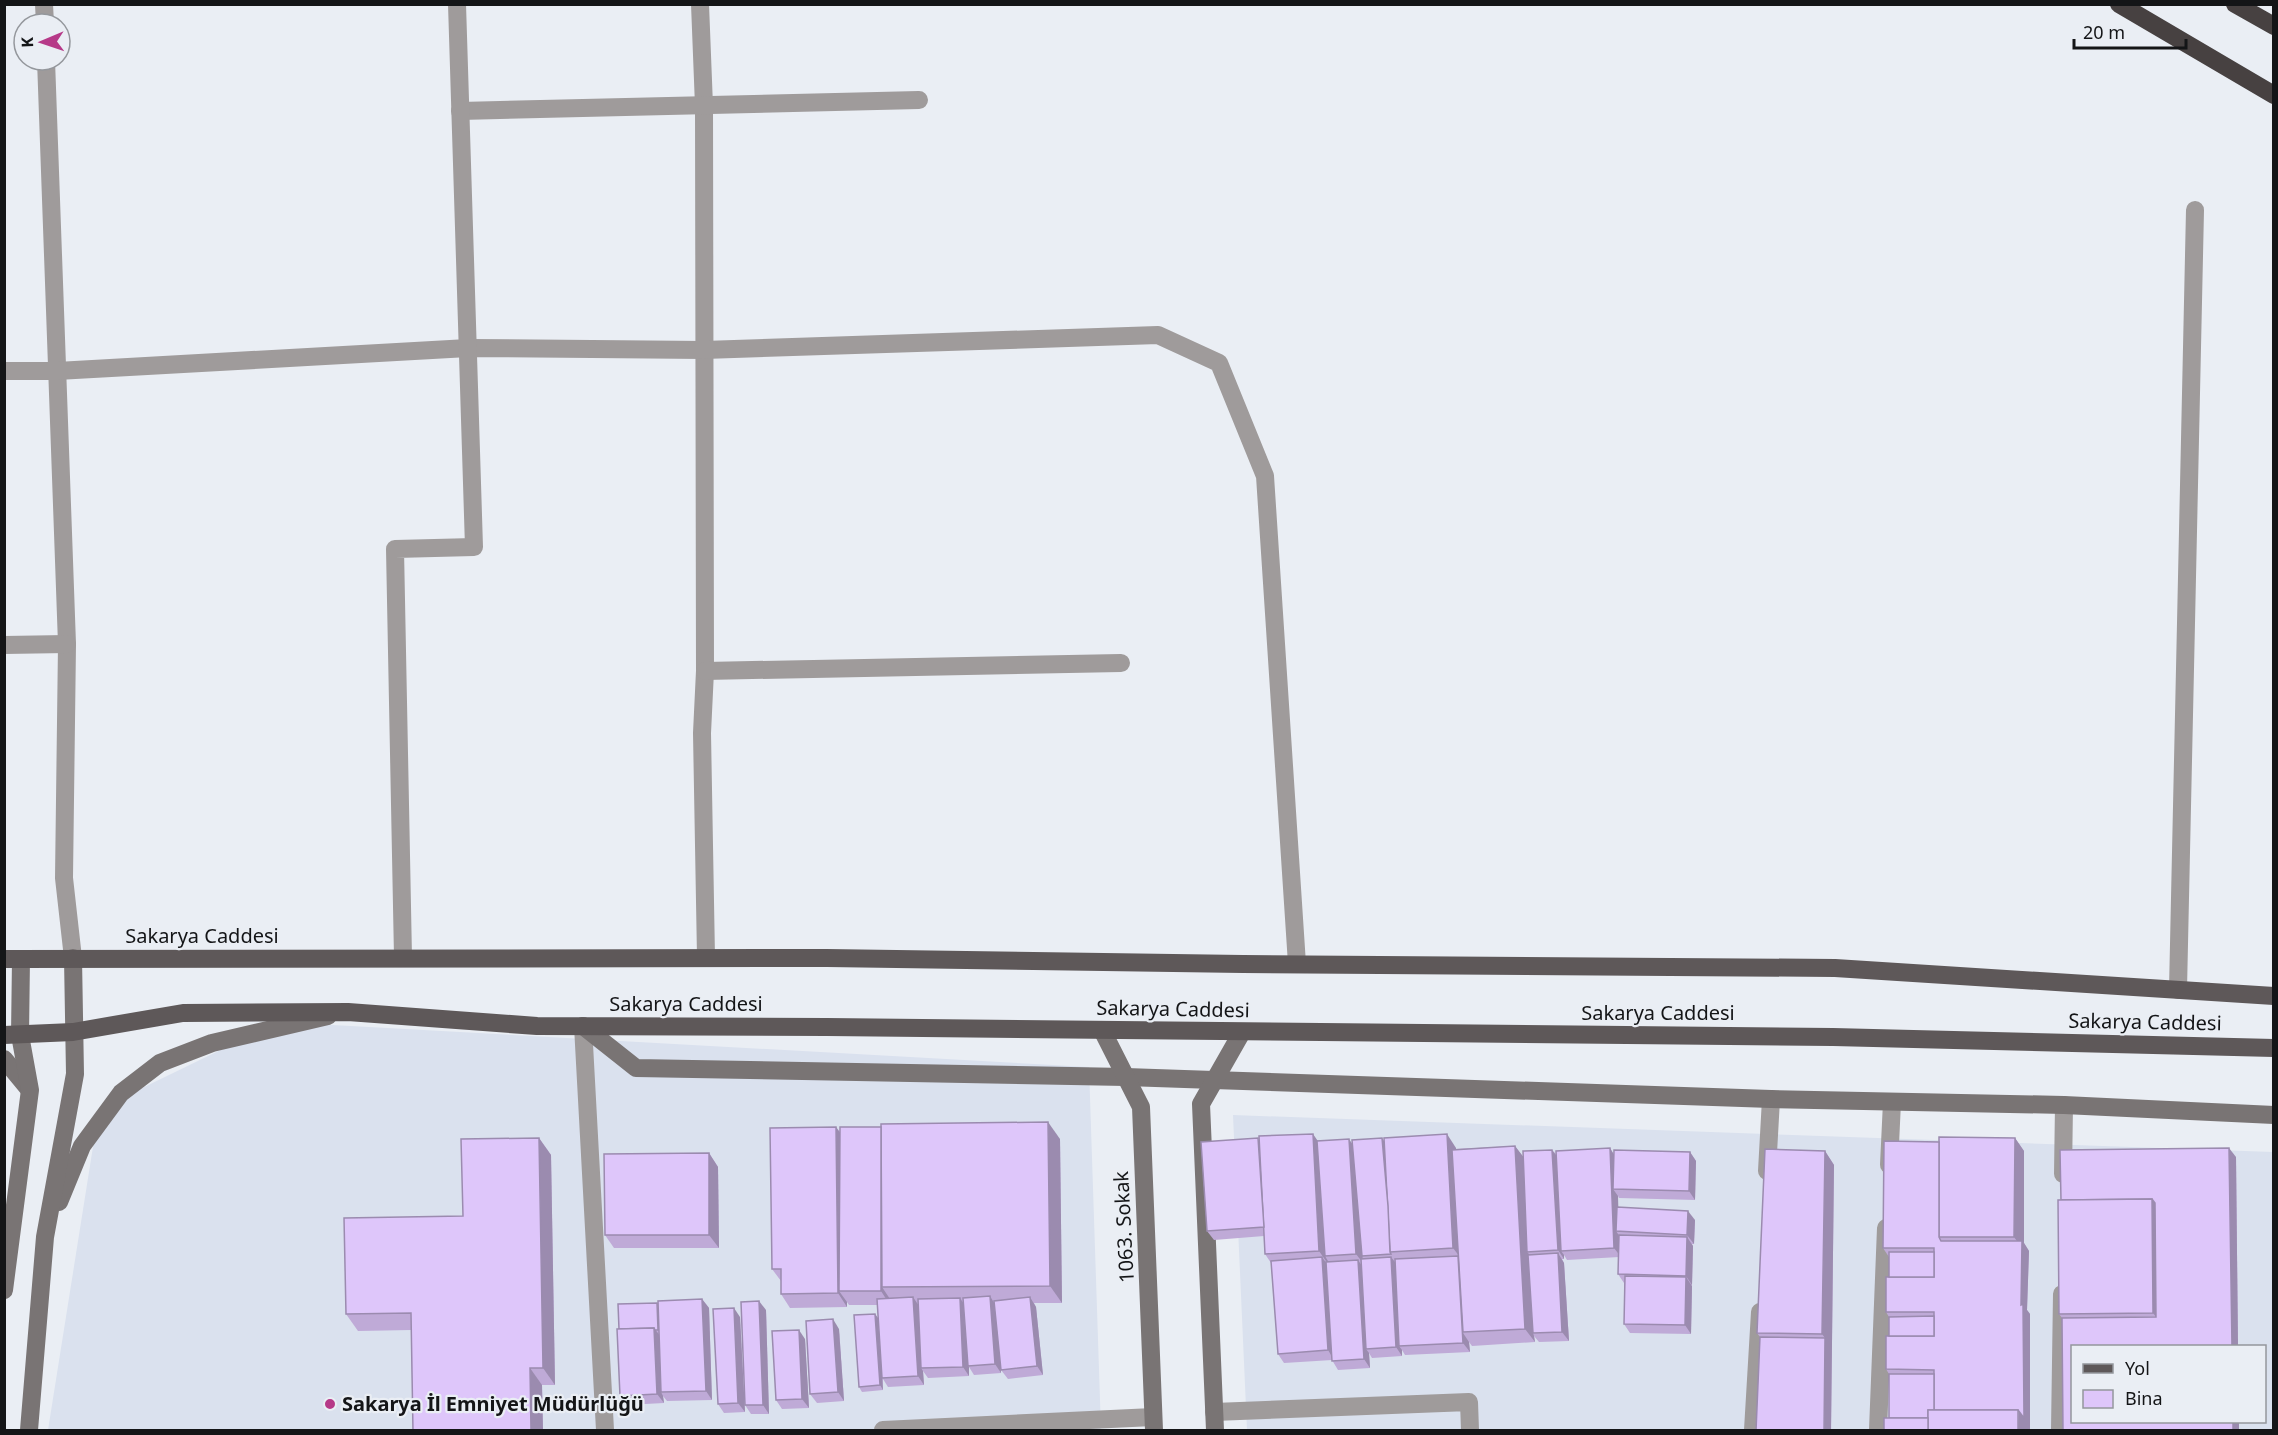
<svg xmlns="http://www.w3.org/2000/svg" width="2278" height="1435" font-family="'Noto Sans',sans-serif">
<rect width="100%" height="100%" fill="#eaeef4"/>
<g fill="#dae1ee" fill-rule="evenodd">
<path d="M278 1022 1089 1067 1101 1430H48L99 1109Z"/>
<path d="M1233 1115 2273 1152V1430H1247ZM2072 1346H2264V1422H2072Z"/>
</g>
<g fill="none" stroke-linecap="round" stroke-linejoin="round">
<g stroke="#9f9b9b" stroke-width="18">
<path d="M44 4 45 24"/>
<path d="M700 4 704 106 705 671 702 733 706 957"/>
<path d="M46 60 67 644 64 878 73 958"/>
<path d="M460 111 919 100"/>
<path d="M4 371H57L468 348 704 350 1158 335 1219 363 1265 476 1297 964"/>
<path d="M4 645 67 644"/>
<path d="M705 671 1121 663"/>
<path d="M403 957 395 549 474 547 457 4"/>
<path d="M2178 990 2195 210"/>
<path d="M583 1026 605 1430"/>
<path d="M1889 1165 1892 1102"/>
<path d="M1767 1171 1771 1099"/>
<path d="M2063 1174 2064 1105"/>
<path d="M1214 1412 1469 1402 1470 1430"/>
<path d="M883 1430 1153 1417"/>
<path d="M1753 1430 1760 1312"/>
<path d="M1878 1430 1886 1228"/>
<path d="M2060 1430 2062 1294"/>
</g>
<g stroke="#797474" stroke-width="18">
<path d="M583 1026 636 1068 1126 1077 1771 1099 2064 1105 2274 1115"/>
<path d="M1102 1030 1141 1107 1154 1430"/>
<path d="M4 1059 28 1088"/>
<path d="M59 1202 82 1146 121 1093 160 1063 212 1043 328 1016"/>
<path d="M4 1290 30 1090 20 1035 21 959"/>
<path d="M29 1430 45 1237 75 1074 73 958"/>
<path d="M1215 1430 1201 1104 1242 1032"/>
</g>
<g stroke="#5e5859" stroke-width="18">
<path d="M4 959 827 958 1243 964 1835 968 2274 996"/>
<path d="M4 1035 73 1032 183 1013 348 1012 537 1026 827 1027 1833 1037 2274 1048"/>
</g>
<g stroke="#474141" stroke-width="18">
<path d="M2119 4 2274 95"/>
<path d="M2235 4 2274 26"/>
</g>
</g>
<g fill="#bfaad7">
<path d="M836 1127 840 1132 1060 1139 1062 1303H1034L1036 1307 1043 1375 1008 1379 1001 1370 1000 1359 1001 1373 974 1375 969 1367V1376L928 1378 923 1371 924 1385 888 1387 883 1379V1390L862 1392 859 1387 875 1314 878 1318 877 1305H849L847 1302V1307L790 1308 781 1294V1281L772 1269Z"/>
<path d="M539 1138 551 1155 555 1385H542L543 1431H413L411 1330 358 1331 346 1314 463 1216Z"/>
<path d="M1382 1138 1384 1141 1456 1148V1149L1515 1146 1523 1157 1552 1150 1556 1154 1610 1148 1614 1155 1690 1152 1696 1161 1695 1200 1619 1198 1618 1196V1207L1695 1220 1694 1244H1692L1693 1246 1692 1285H1691L1692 1286 1691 1334 1630 1333 1624 1324V1283L1618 1274 1619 1257 1567 1260 1564 1255V1259H1562L1564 1263 1569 1341 1539 1342 1534 1336 1535 1342 1472 1346 1469 1342 1470 1352 1405 1355 1402 1350V1356L1372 1358 1369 1353 1370 1368 1338 1370 1332 1360 1284 1363 1278 1354 1271 1263 1265 1254 1264 1236 1214 1240 1207 1231 1259 1140 1318 1141 1353 1144Z"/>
<path d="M2015 1138 2024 1151V1243L2029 1251 2027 1310 2030 1314 1889 1418V1374L1886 1369 1889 1336V1317L1886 1312 1889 1277V1257L1883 1248 1939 1142Z"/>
<path d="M1825 1151 1834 1165 1831 1431 1757 1333Z"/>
<path d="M709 1153 718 1167 719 1248H614L605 1235Z"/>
<path d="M2236 1157 2238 1347H2073V1422H2239V1431H2063L2062 1318 2059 1314Z"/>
<path d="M702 1299 709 1308 712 1400 667 1401 663 1396 664 1403 626 1405 620 1396 619 1329 657 1303Z"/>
<path d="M766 1310 769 1414H751L745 1405Z"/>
<path d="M740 1317 745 1412 724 1413 718 1404Z"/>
<path d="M839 1329 844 1401 817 1403 810 1394Z"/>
<path d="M805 1339 809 1408 782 1409 776 1400Z"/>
</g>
<g fill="#9b8baf">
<path d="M1048 1122 1060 1139 1062 1303 1050 1286Z"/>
<path d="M836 1127 845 1140 839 1291 847 1302V1307L838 1293Z"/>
<path d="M882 1127V1287L890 1299V1305L881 1291Z"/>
<path d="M1313 1134 1322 1147 1325 1256 1328 1261V1264L1319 1251Z"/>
<path d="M1447 1134 1456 1148 1463 1261 1453 1248Z"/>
<path d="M539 1138 551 1155 555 1385 543 1368Z"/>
<path d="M1382 1138 1388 1147 1392 1252Z"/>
<path d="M2015 1138 2024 1151V1243L2029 1251 2027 1310 2030 1314V1431H2018L2022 1248 2014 1237Z"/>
<path d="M1349 1139 1355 1148 1363 1263 1356 1254Z"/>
<path d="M1515 1146 1525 1159 1527 1252 1530 1255 1533 1333 1534 1336 1535 1342 1525 1329Z"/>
<path d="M1610 1148 1616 1158 1613 1189 1618 1196 1619 1231H1616L1620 1237 1621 1257 1614 1248Z"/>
<path d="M2229 1148 2236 1157 2238 1347H2232Z"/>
<path d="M1552 1150 1559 1159 1561 1251 1564 1255V1259L1558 1250Z"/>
<path d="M1825 1151 1834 1165 1831 1431H1824L1825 1338 1822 1334Z"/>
<path d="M1690 1152 1696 1161 1695 1200 1689 1191Z"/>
<path d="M709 1153 718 1167 719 1248 709 1235Z"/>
<path d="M2152 1199 2161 1212 2163 1326 2153 1313Z"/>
<path d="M1688 1211 1695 1220 1694 1244 1687 1235Z"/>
<path d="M1687 1237 1693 1246 1692 1285 1686 1276Z"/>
<path d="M1558 1253 1564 1263 1569 1341 1562 1332Z"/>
<path d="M1322 1257 1329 1267 1334 1360 1328 1350Z"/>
<path d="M1391 1257 1398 1266 1399 1346 1402 1350V1356L1396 1347Z"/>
<path d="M1358 1260 1364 1269 1366 1349 1369 1353 1370 1368 1364 1359Z"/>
<path d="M1686 1277 1692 1286 1691 1334 1685 1325Z"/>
<path d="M990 1296 996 1306 1001 1373 995 1364Z"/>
<path d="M913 1297 919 1306 921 1368 923 1371 924 1385 918 1376Z"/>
<path d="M1030 1297 1036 1307 1043 1375 1037 1366Z"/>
<path d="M960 1298 966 1307 968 1366 969 1367V1376L963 1367Z"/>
<path d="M702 1299 709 1308 712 1400 706 1391Z"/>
<path d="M759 1301 766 1310 769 1414 763 1405Z"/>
<path d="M734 1308 740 1317 745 1412 738 1403Z"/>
<path d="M875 1314 878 1318 883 1390 880 1385Z"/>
<path d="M833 1319 839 1329 844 1401 838 1392Z"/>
<path d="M654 1328 661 1337V1392L663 1396 664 1403 657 1394Z"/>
<path d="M799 1330 805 1339 809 1408 802 1399Z"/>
<path d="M1463 1333 1469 1342 1470 1352 1463 1343Z"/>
<path d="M530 1368 542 1385 543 1431H531Z"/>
<rect x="2233" y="1422" width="6" height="9"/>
</g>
<g fill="#dec6fa" stroke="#9b8baf" stroke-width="1.5">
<path d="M1048 1122 1050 1286 882 1287 881 1124Z"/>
<path d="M836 1127 838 1293 781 1294V1269H772L770 1128Z"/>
<path d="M840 1127H881V1291H839Z"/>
<path d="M1313 1134 1319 1251 1265 1254 1259 1136Z"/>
<path d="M1447 1134 1453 1248 1390 1252 1384 1138Z"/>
<path d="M1939 1137 2015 1138 2014 1237H1939Z"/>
<path d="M539 1138 543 1368H530L531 1431H413L411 1313 346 1314 344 1218 463 1216 461 1139Z"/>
<path d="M1258 1138 1264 1227 1207 1231 1201 1142Z"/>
<path d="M1382 1138 1388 1206 1390 1252 1391 1254 1362 1256 1352 1140Z"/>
<path d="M1349 1139 1356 1254 1325 1256 1317 1141Z"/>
<path d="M1884 1141 1939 1142V1237L1941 1241H2022L2021 1305 2023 1304 2024 1418 2018 1410H1934V1370L1886 1369V1336H1934V1312H1886V1277H1934V1248H1883Z"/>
<path d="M1515 1146 1525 1329 1463 1332 1452 1150Z"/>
<path d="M1610 1148 1614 1248 1561 1251 1556 1151Z"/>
<path d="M2229 1148 2232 1347H2073V1422H2233V1431H2063L2062 1318 2156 1317 2155 1203 2152 1199 2061 1200 2060 1150Z"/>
<path d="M1765 1149 1825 1151 1822 1334 1757 1333Z"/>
<path d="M1552 1150 1558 1250 1527 1252 1523 1151Z"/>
<path d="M1614 1150 1690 1152 1689 1191 1613 1189Z"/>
<path d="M709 1153V1235H605L604 1154Z"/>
<path d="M2152 1199 2153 1313 2059 1314 2058 1200Z"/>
<path d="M1617 1207 1688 1211 1687 1235 1616 1231Z"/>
<path d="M1619 1235 1687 1237 1686 1276 1618 1274Z"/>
<rect x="1889" y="1252" width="45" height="25"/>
<path d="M1558 1253 1562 1332 1533 1333 1528 1255Z"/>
<path d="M1458 1256 1463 1343 1399 1346 1395 1259Z"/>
<path d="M1322 1257 1328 1350 1278 1354 1271 1261Z"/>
<path d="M1391 1257 1396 1347 1366 1349 1361 1259Z"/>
<path d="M1358 1260 1364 1359 1332 1361 1326 1262Z"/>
<path d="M1625 1276 1686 1277 1685 1325 1624 1324Z"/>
<path d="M990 1296 995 1364 968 1366 963 1298Z"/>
<path d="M913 1297 918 1376 882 1378 877 1299Z"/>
<path d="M1030 1297 1037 1366 1001 1370 994 1301Z"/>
<path d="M960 1298 963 1367 921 1368 918 1299Z"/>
<path d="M702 1299 706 1391 661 1392 658 1301Z"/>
<path d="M759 1301 763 1405H745L741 1302Z"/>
<path d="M657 1303 658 1330H655L654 1328 619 1329 618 1304Z"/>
<path d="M734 1308 738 1403 718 1404 713 1309Z"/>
<path d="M875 1314 880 1385 859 1387 854 1315Z"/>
<path d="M1934 1316V1336H1889V1317Z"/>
<path d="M833 1319 838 1392 810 1394 806 1321Z"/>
<path d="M654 1328 657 1394 620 1396 617 1329Z"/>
<path d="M799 1330 802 1399 776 1400 772 1331Z"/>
<path d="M1760 1337 1825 1338 1824 1431H1756Z"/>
<path d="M1889 1374H1934V1410H1928V1418H1889Z"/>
<rect x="1928" y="1410" width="90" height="21"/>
<rect x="1884" y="1418" width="44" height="13"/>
</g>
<circle fill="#b63988" stroke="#eaeef4" stroke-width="2" cx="330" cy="1404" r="6"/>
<g text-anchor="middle" stroke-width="4.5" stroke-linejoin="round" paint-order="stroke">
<g font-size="20" fill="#141517" stroke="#eaeef4">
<text x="202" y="943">Sakarya Caddesi</text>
<text x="686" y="1011">Sakarya Caddesi</text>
<text transform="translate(1173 1009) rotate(1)" y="7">Sakarya Caddesi</text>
<text x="1658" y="1020">Sakarya Caddesi</text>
<text transform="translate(2145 1022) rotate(1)" y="7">Sakarya Caddesi</text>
<text transform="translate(1124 1227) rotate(-93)" y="7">1063. Sokak</text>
</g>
<g font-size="20" font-weight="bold" fill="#141517" stroke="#eaeef4" text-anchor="start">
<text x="342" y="1411">Sakarya İl Emniyet Müdürlüğü</text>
</g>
</g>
<rect width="2278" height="1435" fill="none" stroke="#141517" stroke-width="12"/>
<rect x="2071" y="1345" width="195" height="78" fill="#eaeef4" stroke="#94979c" stroke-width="1.5"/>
<rect x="2083" y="1364" width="30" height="9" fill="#5e5859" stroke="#94979c" stroke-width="1.5"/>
<text x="2125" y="1375" font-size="18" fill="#141517">Yol</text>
<rect x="2083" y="1390" width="30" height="18" fill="#dec6fa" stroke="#94979c" stroke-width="1.5"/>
<text x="2125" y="1405" font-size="18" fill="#141517">Bina</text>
<g transform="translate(42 42) rotate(268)"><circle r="28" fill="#eaeef4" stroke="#94979c" stroke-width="1.5"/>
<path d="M0-4.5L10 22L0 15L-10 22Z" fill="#b63988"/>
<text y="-9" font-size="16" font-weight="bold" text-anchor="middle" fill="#141517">K</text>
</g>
<path d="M2074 39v9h112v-9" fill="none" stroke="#141517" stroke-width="3"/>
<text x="2083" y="39" font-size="18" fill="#141517" stroke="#eaeef4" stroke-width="4.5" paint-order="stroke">20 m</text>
</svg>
